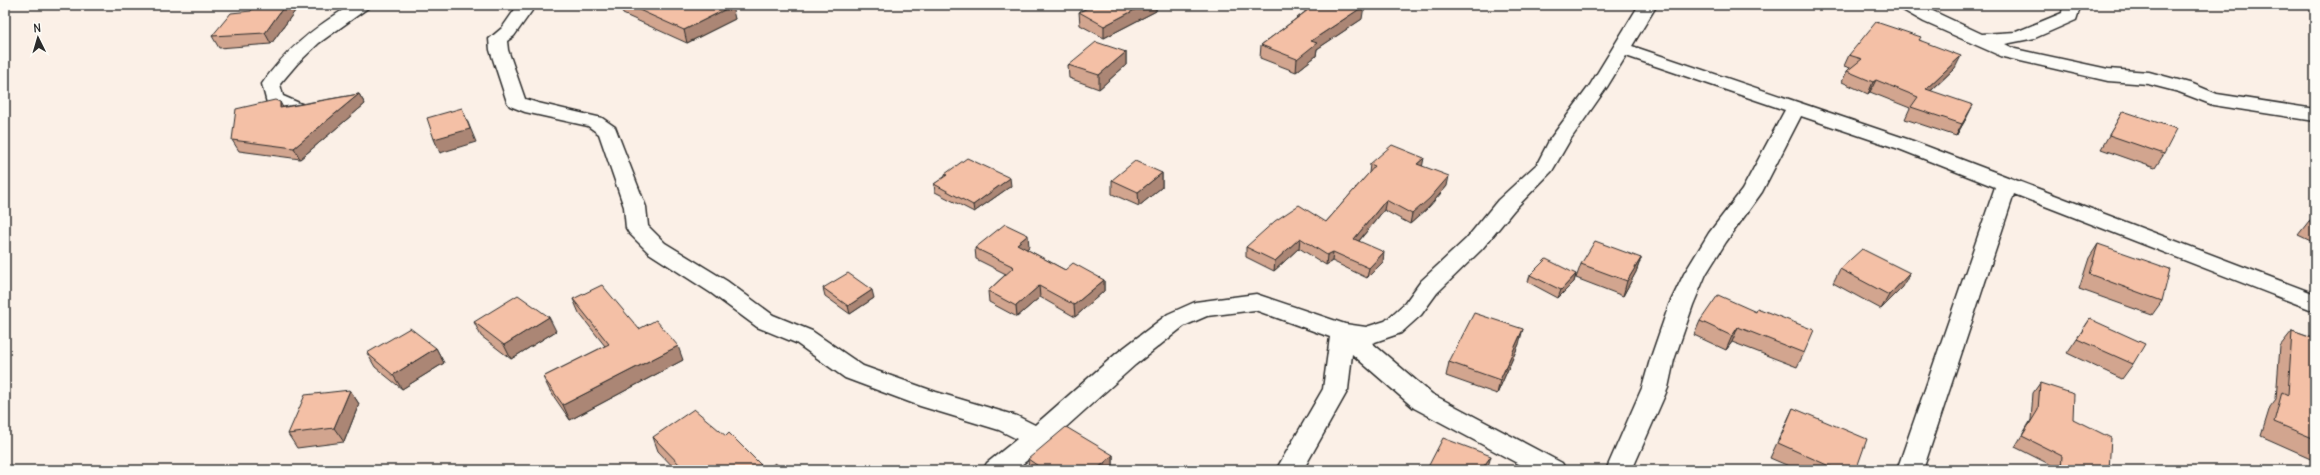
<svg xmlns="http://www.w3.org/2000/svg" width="2320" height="475" font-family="Delius,sans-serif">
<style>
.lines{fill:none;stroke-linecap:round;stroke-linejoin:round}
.street-casing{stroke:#2b2b2b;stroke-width:3}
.street{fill:#fdfcf7;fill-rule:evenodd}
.wall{fill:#d2a58f;stroke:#2b2b2b}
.shaded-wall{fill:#ab8674;stroke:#2b2b2b}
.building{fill:#f4c0a6;stroke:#2b2b2b}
</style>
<rect width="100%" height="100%" fill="#fbf0e7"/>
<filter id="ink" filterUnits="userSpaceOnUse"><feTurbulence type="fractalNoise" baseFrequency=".025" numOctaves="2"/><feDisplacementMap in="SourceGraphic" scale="8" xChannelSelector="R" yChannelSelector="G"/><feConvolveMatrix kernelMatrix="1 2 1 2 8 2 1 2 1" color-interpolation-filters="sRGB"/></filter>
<g filter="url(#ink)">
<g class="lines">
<g class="street-casing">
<g id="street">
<path d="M351,5H372L319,43L297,64L280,84L283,96L306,106L309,110L306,114C292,117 279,108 267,103L262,84C285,50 316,26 351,5Z"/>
<polygon points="518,5 536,5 514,36 507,41 508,50 525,99 538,103 602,118 615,127 646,207 648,226 665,243 727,281 773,315 812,331 863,366 936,392 1017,416 1035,425 1117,353 1168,314 1195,302 1256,294 1345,324 1366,327 1385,321 1405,303 1421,281 1466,239 1498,200 1537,164 1550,139 1590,85 1639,5 1657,5 1632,46 1913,141 2315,294 2315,311 2014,194 1923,470 1897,470 1995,187 1899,149 1801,116 1762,192 1726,242 1706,274 1693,305 1674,360 1668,388 1632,470 1606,470 1642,388 1650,360 1669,305 1684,274 1709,233 1742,190 1785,110 1626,56 1607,87 1570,140 1552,171 1514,210 1482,249 1437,293 1421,315 1401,333 1372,343 1432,394 1562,463 1566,470 1530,470 1414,408 1352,354 1348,390 1303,470 1276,470 1323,389 1330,337 1255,310 1207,316 1184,326 1135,365 1046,445 1015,470 983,470 987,463 1017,439 999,430 920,406 845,378 796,343 757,327 711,293 649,253 629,233 626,228 624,207 599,134 588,126 525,112 510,106 507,102 490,50 489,39 502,28"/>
<polygon points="1898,5 1920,5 1982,34 2016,32 2062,13 2063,5 2081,5 2076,20 2035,38 2005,44 2015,49 2108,69 2149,72 2193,84 2217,94 2315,109 2315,121 2213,105 2179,92 2148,84 2108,81 2003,57 1924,22 1901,9"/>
</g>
</g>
<use href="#street" class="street"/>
</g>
<g class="wall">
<polygon points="426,5 451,5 449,7"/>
<polygon points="620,5 730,5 735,19 687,43 623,14"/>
<polygon points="1094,5 1160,5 1156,8 1156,11 1104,38 1080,25 1079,12"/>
<polygon points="1305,8 1362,19 1317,49 1316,56 1296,72 1260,58 1261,45 1305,12"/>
<polygon points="295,11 271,44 219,48 212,36"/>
<polygon points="1920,40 1955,68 1931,91 1967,117 1956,136 1905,119 1910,108 1870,92 1868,94 1842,82 1847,71 1850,68 1844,66 1849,55"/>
<polygon points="1126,52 1126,65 1099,89 1069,78 1068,65"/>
<polygon points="359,94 365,104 300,159 239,151 232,140 283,107"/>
<polygon points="2123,111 2164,154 2155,168 2101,149"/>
<polygon points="1370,164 1422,166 1447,186 1428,208 1410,224 1384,210 1359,241 1383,262 1367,278 1332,261 1326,265 1299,248 1274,271 1246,257 1246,247 1326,222 1369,173"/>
<polygon points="1162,173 1162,187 1139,206 1112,194 1112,180"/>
<polygon points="945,174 1011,186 974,212 935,192 934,184 945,177"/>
<polygon points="2315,215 2315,243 2298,235 2309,221"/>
<polygon points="2098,244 2162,301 2152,315 2079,289 2089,258"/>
<polygon points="1029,247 1026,249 1065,270 1104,280 1104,291 1075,317 1040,297 1017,317 989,302 988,291 1006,274 976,259 975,248"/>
<polygon points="1641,258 1636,272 1623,296 1576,278 1581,264"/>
<polygon points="1840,269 1903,287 1881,309 1833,283"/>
<polygon points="1576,274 1574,282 1558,298 1528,282 1530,275"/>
<polygon points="823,288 874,298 850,314 825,296"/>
<polygon points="573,299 639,329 683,360 570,420 550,391 543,377 605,346 579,313"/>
<polygon points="1756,312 1804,353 1797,367 1732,342 1726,350 1694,335 1700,321"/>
<polygon points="2090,319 2133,364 2122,379 2067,353"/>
<polygon points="474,322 556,331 511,359 481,336"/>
<polygon points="2292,331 2315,339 2315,460 2261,436 2270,407 2276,399 2280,346"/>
<polygon points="1519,344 1497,394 1446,376 1449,362"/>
<polygon points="436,348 444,363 402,389 375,367 367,353"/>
<polygon points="2040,383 2073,419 2109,470 2054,470 2055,467 2015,447 2031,420 2033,393"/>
<polygon points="350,390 359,404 344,442 297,448 288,434"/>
<polygon points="1793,408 1856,470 1798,470 1770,458"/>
<polygon points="653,437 766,470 785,470 676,470 658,451"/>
<polygon points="1113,455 1113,469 1112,470 1029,470 1028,459"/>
</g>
<g class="shaded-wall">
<polygon points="285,5 292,5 295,11 271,44 265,33"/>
<polygon points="1144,5 1160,5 1156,8 1156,11 1104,38 1104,26"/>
<polygon points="732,6 735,19 687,43 684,30"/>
<polygon points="1364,6 1362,19 1317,49 1316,56 1296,72 1297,59 1311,41"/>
<polygon points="1126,52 1126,65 1099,89 1099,75"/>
<polygon points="1961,56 1955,68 1920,101 1926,89"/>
<polygon points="1876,80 1870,92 1868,94 1873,82"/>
<polygon points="359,94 365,104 300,159 294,148"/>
<polygon points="280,102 286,113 280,108"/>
<polygon points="1973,105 1967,117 1956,136 1962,124"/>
<polygon points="462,108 476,142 440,153 434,139"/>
<polygon points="1424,158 1422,168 1417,164"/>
<polygon points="1162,173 1162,187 1139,206 1138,192"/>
<polygon points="1449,176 1447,186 1428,208 1410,224 1412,214"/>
<polygon points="1010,178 1011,186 974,212 973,205"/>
<polygon points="1386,200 1384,210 1353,248 1354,239"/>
<polygon points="1028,235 1029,247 1018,256 1017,244"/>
<polygon points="1300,238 1299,248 1274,271 1275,261"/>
<polygon points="1333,252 1332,261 1326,265 1327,255"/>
<polygon points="1384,252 1383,262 1367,278 1369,268"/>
<polygon points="1641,258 1636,272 1623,296 1627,281"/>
<polygon points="1910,273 1903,287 1881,309 1889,295"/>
<polygon points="1576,274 1574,282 1558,298 1561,290"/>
<polygon points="1104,280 1104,291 1075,317 1074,305"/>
<polygon points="1039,286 1040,297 1017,317 1016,306"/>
<polygon points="872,290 874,298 850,314 848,306"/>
<polygon points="549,317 556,331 511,359 504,345"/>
<polygon points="1738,327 1732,342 1726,350 1732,336"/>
<polygon points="1523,329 1519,344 1497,394 1500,380"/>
<polygon points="678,346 683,360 570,420 563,405"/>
<polygon points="436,348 444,363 402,389 393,375"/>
<polygon points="350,390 359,404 344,442 334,428"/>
<polygon points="1113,455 1113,469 1112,470 1096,470"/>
<polygon points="1491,456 1487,470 1481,470"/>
</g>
<g class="building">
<polygon points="255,5 285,5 265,33 212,36 231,13 251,11"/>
<polygon points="628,5 730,5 732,6 684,30"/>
<polygon points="1094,5 1144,5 1104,26 1079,12"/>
<polygon points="1310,5 1361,5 1364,6 1311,41 1317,43 1297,59 1261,45 1308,10 1305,8"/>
<polygon points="1876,22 1921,37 1919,40 1961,56 1926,89 1973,105 1962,124 1911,107 1918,97 1876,80 1873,82 1847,71 1862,59 1849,55"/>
<polygon points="1096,42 1126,52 1099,75 1068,65"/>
<polygon points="359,94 294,148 232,140 236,109 275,100 280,102 280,108"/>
<polygon points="462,108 470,129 434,139 427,118"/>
<polygon points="2123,111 2177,129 2164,154 2109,135"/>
<polygon points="1392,145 1424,158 1417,164 1449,176 1430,198 1412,214 1386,200 1354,239 1384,252 1369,268 1333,252 1327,255 1300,238 1275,261 1246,247 1275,221 1299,205 1326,222 1375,166 1370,164"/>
<polygon points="967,158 1010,178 973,205 934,184 947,175 945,174"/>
<polygon points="1135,161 1162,173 1138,192 1112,180"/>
<polygon points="2315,215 2315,224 2309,221"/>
<polygon points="1005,224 1028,235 1017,244 1065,270 1073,263 1104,280 1074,305 1039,286 1016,306 988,291 1014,267 975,248"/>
<polygon points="1595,241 1641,258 1627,281 1581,264"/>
<polygon points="2098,244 2170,269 2162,301 2089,274"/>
<polygon points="1862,249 1910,273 1889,295 1840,269"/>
<polygon points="1546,259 1576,274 1561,290 1530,275"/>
<polygon points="848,273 872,290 848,306 823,288"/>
<polygon points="602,285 639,329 656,320 678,346 563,405 543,377 609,344 573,299"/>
<polygon points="518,295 549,317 504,345 474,322"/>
<polygon points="1718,295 1756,312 1757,308 1814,330 1804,353 1738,327 1732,336 1700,321"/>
<polygon points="1474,313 1523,329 1500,380 1449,362"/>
<polygon points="2090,319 2145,344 2133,364 2077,339"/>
<polygon points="410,328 436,348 393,375 367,353"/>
<polygon points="2292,331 2315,339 2315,439 2274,422 2282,392 2288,395"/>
<polygon points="2040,383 2074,394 2073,419 2111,438 2109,470 2061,470 2062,456 2022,436 2038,410"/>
<polygon points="350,390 334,428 288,434 305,395"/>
<polygon points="1793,408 1867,439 1856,470 1838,470 1778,443"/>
<polygon points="694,409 726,436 729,433 766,470 775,463 785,470 685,470 653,437"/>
<polygon points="1066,427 1113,455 1096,470 1044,470 1028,459"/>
<polygon points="1443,438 1491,456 1481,470 1429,470 1427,469"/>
</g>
</g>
<rect width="2320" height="475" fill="none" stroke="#fdfcf7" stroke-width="20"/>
<rect x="10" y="10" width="2300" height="455" fill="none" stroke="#2b2b2b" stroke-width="1.5" filter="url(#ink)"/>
<g transform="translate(38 38) rotate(355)" stroke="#fdfcf7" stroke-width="3" paint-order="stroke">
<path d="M0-3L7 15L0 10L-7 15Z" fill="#2b2b2b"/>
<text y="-6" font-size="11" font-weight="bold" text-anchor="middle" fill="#2b2b2b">N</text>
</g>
</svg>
